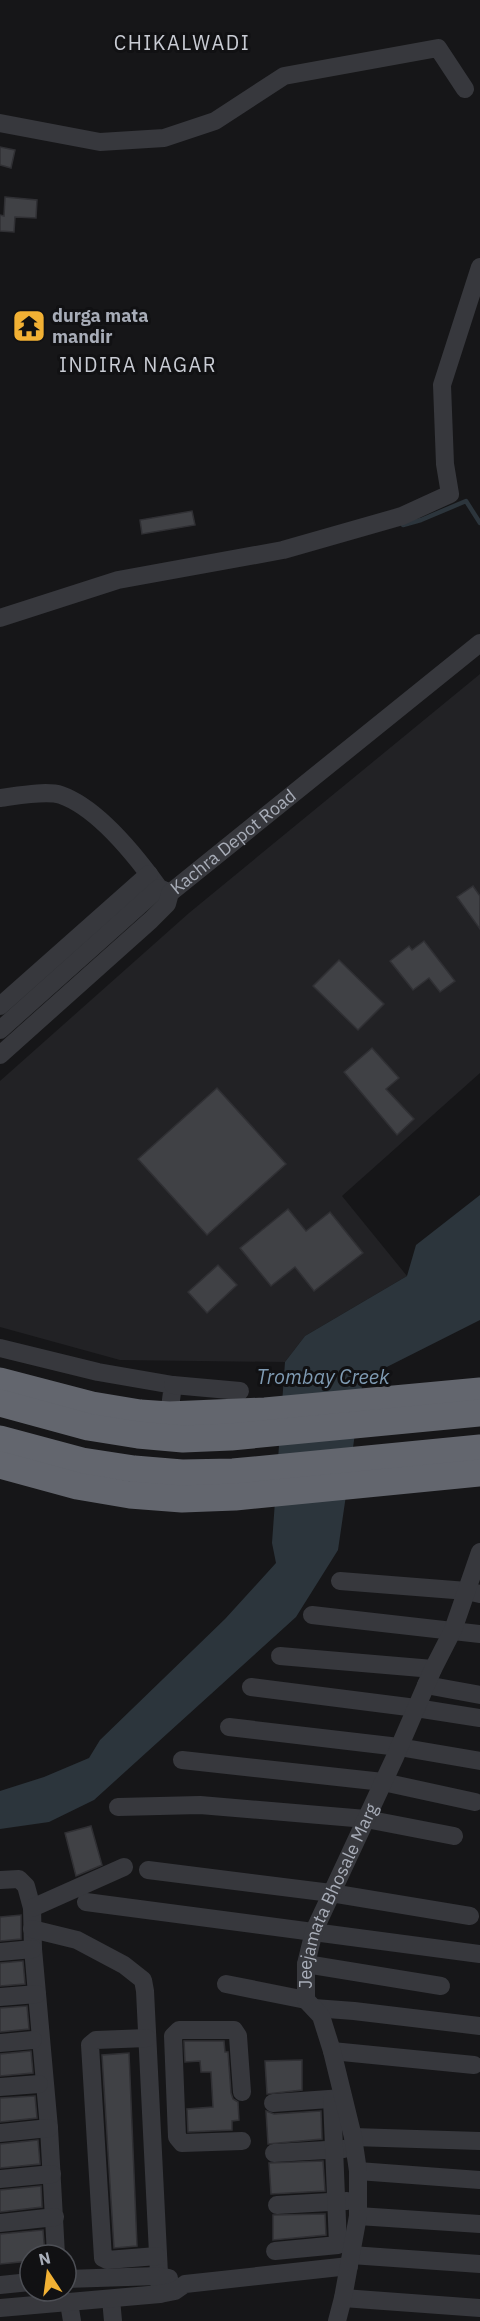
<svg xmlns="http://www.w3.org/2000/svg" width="480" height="2321" font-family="'IBM Plex Sans',sans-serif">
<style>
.built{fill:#222225}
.water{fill:#2c353c}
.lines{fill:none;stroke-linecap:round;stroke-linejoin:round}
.stream{stroke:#2c353c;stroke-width:4.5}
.building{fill:#404145;stroke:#303034;stroke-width:1.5}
.minor{stroke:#37383d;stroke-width:18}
.highway{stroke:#63666e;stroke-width:27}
.labels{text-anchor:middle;stroke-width:6;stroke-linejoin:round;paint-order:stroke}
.poi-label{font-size:18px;font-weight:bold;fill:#a8adb8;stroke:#111113;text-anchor:start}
.street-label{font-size:18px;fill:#a8adb8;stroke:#111113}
.neighbourhood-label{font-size:20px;letter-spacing:1.5px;fill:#c9ccd4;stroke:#111113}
.water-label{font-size:20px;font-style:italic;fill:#7f9bb3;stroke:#111113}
</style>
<rect width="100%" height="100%" fill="#161618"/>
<polygon class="built" points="480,674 480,1073 342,1196 407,1276 305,1336 285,1362 120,1360 0,1327 0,1081 189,913"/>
<polygon class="water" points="480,1195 480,1320 363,1379 338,1550 296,1617 94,1800 49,1822 0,1829 0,1791 44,1777 89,1758 100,1740 225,1619 276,1563 272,1543 285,1362 305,1336 407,1276 416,1245"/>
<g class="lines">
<polyline class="stream" points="403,525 421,520 466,501 480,523"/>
</g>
<g class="building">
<polygon points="0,147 15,150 11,168 0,165"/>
<polygon points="5,197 37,200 36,218 15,217 14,232 0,231 0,215 4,216"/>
<polygon points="192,511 195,525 142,534 140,520"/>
<polygon points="473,886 480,896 480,929 457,897"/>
<polygon points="424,941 455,981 440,992 429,978 413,990 390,961 409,946 412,950"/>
<polygon points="339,960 384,1004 358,1030 313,986"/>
<polygon points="372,1048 399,1078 386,1089 414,1119 397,1135 344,1072"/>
<polygon points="217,1088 286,1164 207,1235 138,1159"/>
<polygon points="288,1209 306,1231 330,1212 363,1253 314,1291 295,1267 271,1286 240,1248"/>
<polygon points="218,1265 237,1285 207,1313 188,1292"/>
<polygon points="91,1826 102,1865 76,1876 65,1833"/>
<polygon points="21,1915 21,1939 0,1941 0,1917"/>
<polygon points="23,1961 25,1984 0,1986 0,1963"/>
<polygon points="27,2006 29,2029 0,2032 0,2008"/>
<polygon points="184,2041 224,2041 225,2052 228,2052 231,2093 233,2099 238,2102 239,2120 232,2121 232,2130 188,2132 187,2109 213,2107 211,2072 201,2072 200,2061 185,2062"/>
<polygon points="31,2051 33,2073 0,2076 0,2054"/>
<polygon points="129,2053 137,2246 114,2248 102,2055"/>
<polygon points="302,2060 302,2090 267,2094 265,2061"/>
<polygon points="35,2096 37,2118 0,2122 0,2098"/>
<polygon points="266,2111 274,2114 321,2111 322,2139 268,2144"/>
<polygon points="38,2140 40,2164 0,2168 0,2144"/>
<polygon points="323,2161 325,2191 271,2194 269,2163"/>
<polygon points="41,2186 42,2207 0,2212 0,2190"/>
<polygon points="325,2214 326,2235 273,2240 273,2215"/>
<polygon points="43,2230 45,2255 30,2255 30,2261 0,2264 0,2234"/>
</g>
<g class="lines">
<g class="minor">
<polyline points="0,123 100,142 164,138 215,121 284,76 438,48 465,89"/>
<polyline points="0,618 118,580 283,550 402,516 450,494 445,464 442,385 480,267"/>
<path d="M0,798C16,796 46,790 61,795C98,808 136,856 159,888L168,892"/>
<polyline points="0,1006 149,874"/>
<polyline points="0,1030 159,888"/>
<path id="s1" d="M0,1055L151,920L167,904L170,893L480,643"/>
<polyline points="0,1348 98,1372 173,1385 169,1415"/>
<polyline points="173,1385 240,1391"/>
<polyline points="340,1581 467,1591 480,1594"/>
<polyline points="312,1615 480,1634"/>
<polyline points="280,1656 433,1669"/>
<polyline points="426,1685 480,1695"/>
<polyline points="251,1687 416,1708 480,1718"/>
<polyline points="229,1727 399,1747 480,1761"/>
<polyline points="182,1760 383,1782 475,1802"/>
<polyline points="118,1807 200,1805 366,1819 454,1836"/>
<polyline points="148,1870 331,1893 470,1916"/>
<polyline points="0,1880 19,1879 26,1886 32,1908 33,1949 49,2128 56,2255"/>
<polyline points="86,1902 480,1954"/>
<polyline points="32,1908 124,1867"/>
<polyline points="32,1929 77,1940 124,1965 143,1980 145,1991 160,2294"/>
<polyline points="0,1952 33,1949"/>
<polyline points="306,1964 441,1986"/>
<polyline points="226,1984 306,2000"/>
<polyline points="0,1997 37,1994"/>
<polyline points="314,2008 354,2011 480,2026"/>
<polyline points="147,2038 96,2040 90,2045 103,2258 107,2260 157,2256"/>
<polyline points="0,2043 33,2040"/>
<polyline points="332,2051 474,2065"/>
<polyline points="0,2087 39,2084"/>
<polyline points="242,2092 238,2036 234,2030 179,2030 173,2036 177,2137 182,2143 242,2141"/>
<polyline points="273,2103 343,2098"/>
<polyline points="0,2133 49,2128"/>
<polyline points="353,2137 480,2141"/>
<polyline points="274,2153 344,2149"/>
<polyline points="358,2171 480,2180"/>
<polyline points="0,2179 52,2174"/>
<polyline points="277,2205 347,2201"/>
<polyline points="358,2216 480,2224"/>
<polyline points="0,2223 55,2217"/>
<polyline points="275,2251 338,2245 332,2099"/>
<polyline points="351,2255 480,2264"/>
<polyline points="66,2279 158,2276 169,2278"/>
<polyline points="0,2285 30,2282"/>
<polyline points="343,2298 480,2308"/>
<polyline points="111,2299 113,2321"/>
<polyline points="69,2303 72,2321"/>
<polyline points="0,2308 160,2294 175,2291 185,2284 349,2266"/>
<path id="s2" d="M337,2321L343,2298L358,2216V2171L353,2137L332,2051L321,2016L306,2000V1964L314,1931L395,1757L433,1669L453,1630L480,1552"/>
</g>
<g class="highway">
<polyline points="0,1381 92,1405 140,1413 169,1415 265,1411 480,1391"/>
<polyline points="0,1403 88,1427 138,1435 183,1439 231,1437 480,1413"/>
<polyline points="0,1439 82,1461 134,1469 182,1473 233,1472 480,1448"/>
<polyline points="0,1465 77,1486 130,1495 182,1499 235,1497 480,1473"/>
</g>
</g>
<defs>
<g id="temple-square" transform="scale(1.725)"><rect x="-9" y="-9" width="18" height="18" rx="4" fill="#f2b134" stroke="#111113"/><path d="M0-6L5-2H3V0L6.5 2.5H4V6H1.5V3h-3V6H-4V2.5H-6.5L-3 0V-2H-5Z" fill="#111"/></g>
</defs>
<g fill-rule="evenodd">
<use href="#temple-square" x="29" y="326"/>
</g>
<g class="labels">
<g class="poi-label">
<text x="52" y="322">durga mata<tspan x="52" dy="21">mandir</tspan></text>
</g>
<g class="street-label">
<text dy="6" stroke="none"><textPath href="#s1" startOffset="318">Kachra Depot Road</textPath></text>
<text dy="6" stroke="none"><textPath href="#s2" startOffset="444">Jeejamata Bhosale Marg</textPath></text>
</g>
<g class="neighbourhood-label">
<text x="182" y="50">CHIKALWADI</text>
<text x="138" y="372">INDIRA NAGAR</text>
</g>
<g class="water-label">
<text x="323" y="1384">Trombay Creek</text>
</g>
</g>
<g transform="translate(48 2273) rotate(347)"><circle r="28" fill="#111113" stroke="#4d4f55" stroke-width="1.5"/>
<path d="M0-4.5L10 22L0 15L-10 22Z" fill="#f2b134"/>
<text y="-9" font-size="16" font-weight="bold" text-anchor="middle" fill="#a8adb8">N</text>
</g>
</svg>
